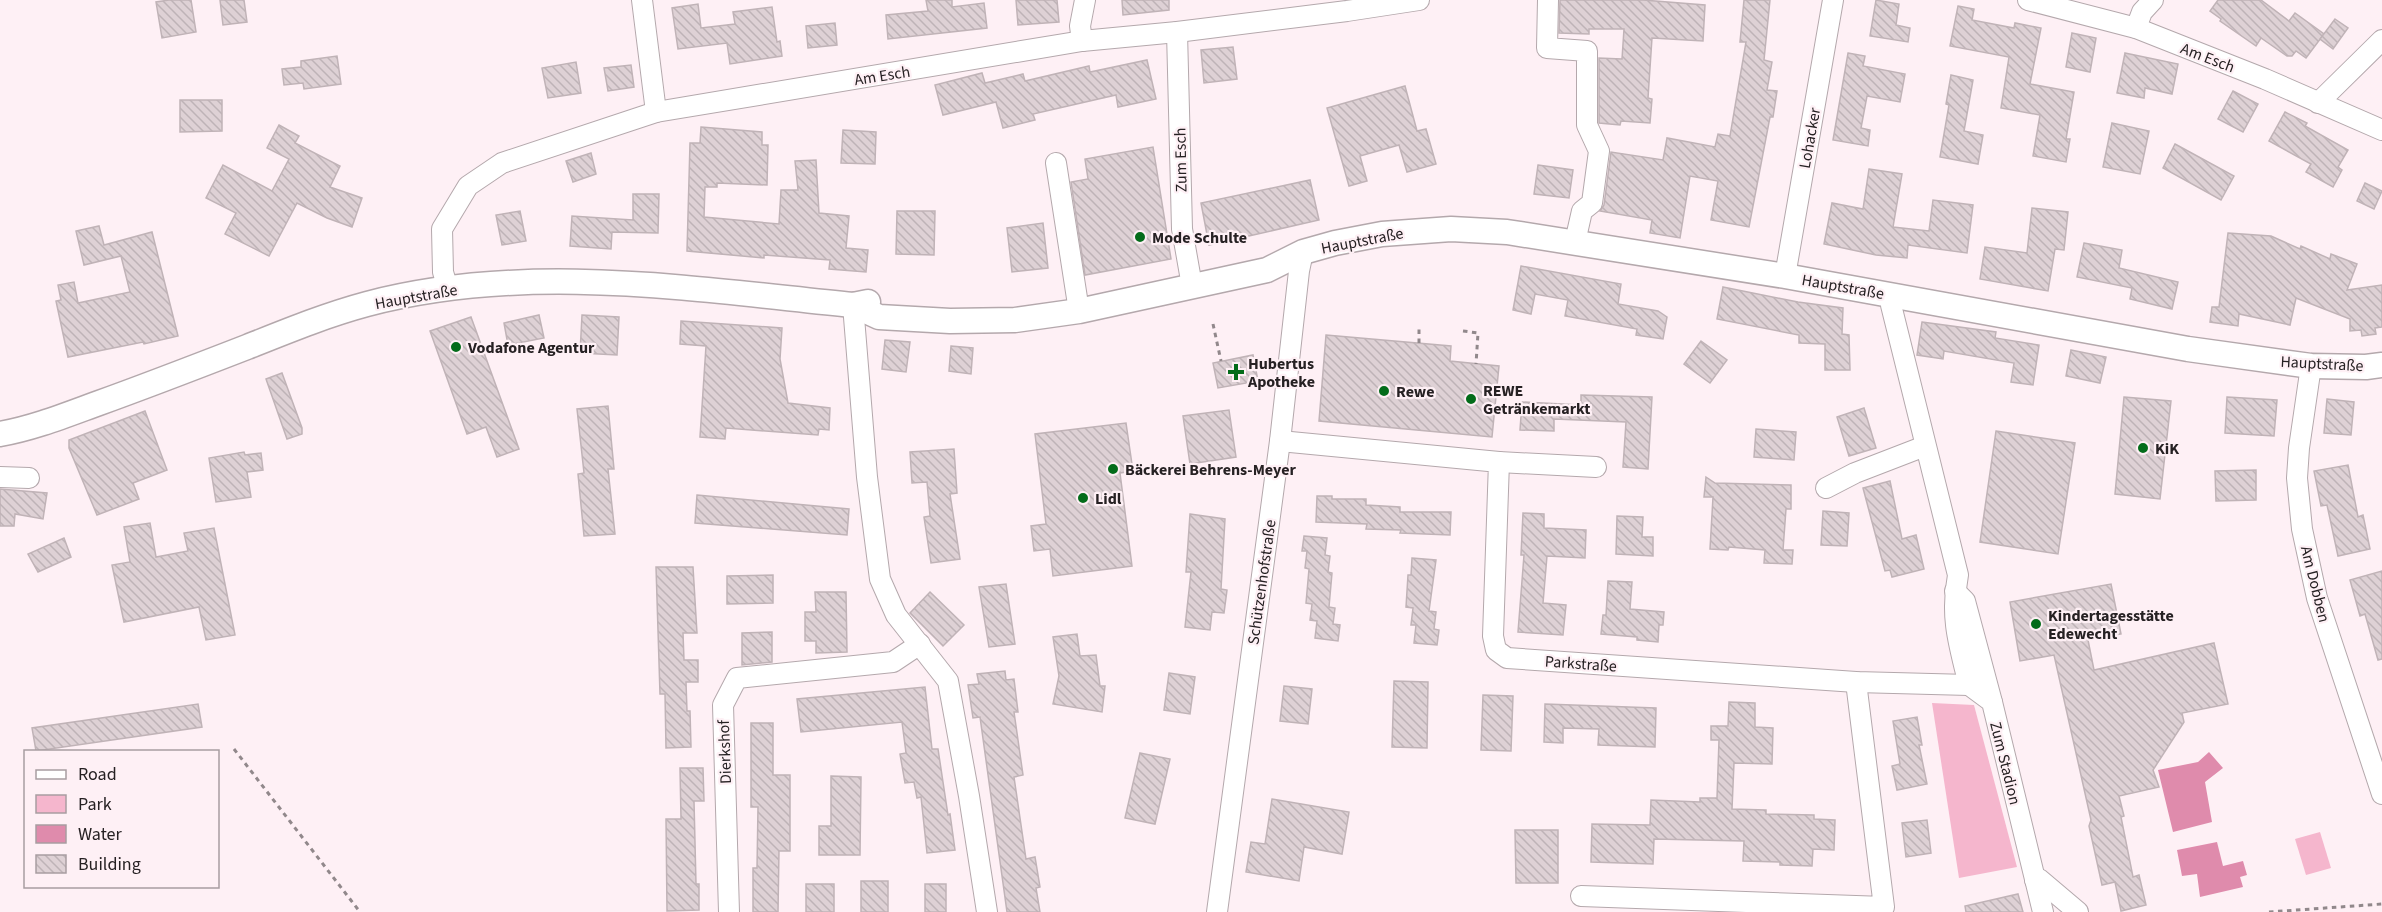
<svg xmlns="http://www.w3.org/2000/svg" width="2382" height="912" font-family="'Source Sans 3',sans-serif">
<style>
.park{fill:#f5b6cd}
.water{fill:#df8bac}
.building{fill:url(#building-back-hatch);stroke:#c0b3b7;stroke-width:1.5}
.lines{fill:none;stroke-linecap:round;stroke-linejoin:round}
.minor-casing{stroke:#b4a8ac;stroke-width:22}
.major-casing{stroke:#b4a8ac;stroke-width:27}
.path{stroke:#91888b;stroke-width:3;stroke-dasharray:4.5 4.5;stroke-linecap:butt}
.minor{stroke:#fff;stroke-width:20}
.major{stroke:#fff;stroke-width:24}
.poi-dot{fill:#036c1a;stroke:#fef0f5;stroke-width:2}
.labels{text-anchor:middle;stroke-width:4.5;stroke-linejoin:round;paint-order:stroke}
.street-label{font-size:16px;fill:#262123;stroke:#fef0f5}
.poi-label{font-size:16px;font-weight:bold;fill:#262123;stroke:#fef0f5;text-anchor:start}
</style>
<defs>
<pattern id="building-back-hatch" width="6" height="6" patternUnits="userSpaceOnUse" patternTransform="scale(1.5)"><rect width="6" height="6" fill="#ded1d5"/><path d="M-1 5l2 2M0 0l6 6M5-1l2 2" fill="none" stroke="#beb3b7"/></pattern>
</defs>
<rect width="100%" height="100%" fill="#fef0f5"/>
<g class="park">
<polygon points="1932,703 1974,705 2017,867 1959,878"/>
<polygon points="2320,832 2331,868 2306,875 2295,839"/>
</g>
<g class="water">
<polygon points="2209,752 2223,768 2205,782 2212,822 2173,832 2158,770 2198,762"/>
<polygon points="2217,842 2223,866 2243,861 2247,875 2240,877 2243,887 2200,897 2197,874 2182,876 2177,850"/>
</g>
<g class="building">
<polygon points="169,0 191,0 196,32 162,38 156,2"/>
<polygon points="220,0 244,0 247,22 223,25"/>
<polygon points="926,0 952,0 952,7 984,3 987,28 888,39 886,15 928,11"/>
<polygon points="1016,0 1057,0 1059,22 1018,25"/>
<polygon points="1122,0 1169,0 1169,10 1123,15"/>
<polygon points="1560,0 1643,0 1705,5 1703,41 1652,38 1648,98 1652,99 1650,123 1621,121 1620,125 1599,123 1599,58 1622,59 1624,29 1589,29 1589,34 1559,33"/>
<polygon points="1744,0 1770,0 1764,60 1772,62 1767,90 1777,91 1773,117 1770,117 1749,227 1711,220 1718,181 1690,176 1680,238 1650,233 1652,220 1600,211 1604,205 1611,152 1663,160 1667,138 1715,147 1718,134 1730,136 1746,42 1740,42"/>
<polygon points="1876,0 1899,4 1896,25 1910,28 1908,42 1870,36"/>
<polygon points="2218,0 2261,0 2289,21 2295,13 2324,34 2306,58 2296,51 2292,56 2287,56 2261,38 2256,46 2220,21 2221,19 2210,11"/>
<polygon points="698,4 701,28 735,24 733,12 772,7 777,42 780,41 782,56 730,64 727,43 678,49 672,8"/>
<polygon points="1958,6 1974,9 1972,20 2014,28 2015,23 2041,28 2030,84 2074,92 2066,139 2070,139 2066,162 2033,156 2040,115 2001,108 2009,57 1950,46"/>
<polygon points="2335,19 2348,28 2333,49 2320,39"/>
<polygon points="835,23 837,45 808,48 806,26"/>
<polygon points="2072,33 2096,38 2090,72 2066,67"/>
<polygon points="1233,47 1237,79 1204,83 1201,50"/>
<polygon points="1848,53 1865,56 1863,66 1905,74 1900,102 1867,96 1861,128 1870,130 1868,146 1833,140"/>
<polygon points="2125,53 2178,64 2172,94 2145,88 2144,98 2117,93"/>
<polygon points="337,56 341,84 304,89 303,83 284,85 282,69 301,67 301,61"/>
<polygon points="1147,60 1156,99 1118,107 1116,95 1033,114 1035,120 1003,128 996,102 943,115 935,85 982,73 985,83 1023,74 1025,81 1089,66 1090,72"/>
<polygon points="576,62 581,93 548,98 542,68"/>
<polygon points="631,65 634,87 608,91 604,68"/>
<polygon points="1951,75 1973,80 1964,131 1983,135 1978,164 1940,157 1949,105 1946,104"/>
<polygon points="1405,86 1417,131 1426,129 1436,164 1407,172 1399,145 1360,156 1367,181 1349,186 1327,108"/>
<polygon points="2233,91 2258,104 2243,132 2218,119"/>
<polygon points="180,100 222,100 222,131 180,132"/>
<polygon points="2285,112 2307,123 2305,126 2348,150 2338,167 2342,170 2333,187 2306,172 2311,164 2269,141"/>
<polygon points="2112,123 2149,131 2140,174 2103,167"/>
<polygon points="279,125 299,136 295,143 340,166 330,187 362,198 352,227 327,218 297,203 269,256 225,234 236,213 206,198 223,165 272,191 289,159 267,148"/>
<polygon points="701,127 762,132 762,145 768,145 767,185 717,183 717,187 705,187 704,217 779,224 781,190 798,190 795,161 816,160 819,213 849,216 846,248 868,250 866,272 829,269 830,260 764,255 764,258 687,251 690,143 700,143"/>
<polygon points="843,130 876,132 875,164 841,163"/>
<polygon points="2175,144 2234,176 2221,200 2163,168"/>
<polygon points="1153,147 1171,259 1085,275 1071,182 1088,179 1085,159"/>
<polygon points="591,153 596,174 573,182 566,161"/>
<polygon points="1538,165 1573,170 1569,198 1534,194"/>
<polygon points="1869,169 1902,174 1893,227 1929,231 1933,200 1973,205 1967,253 1908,245 1907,258 1876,255 1824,244 1832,203 1863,209"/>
<polygon points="1310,180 1319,220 1209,245 1201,203"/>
<polygon points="2365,183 2382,191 2374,209 2357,201"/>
<polygon points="633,194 659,194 658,233 612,232 611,249 570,246 572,216 633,220"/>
<polygon points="2032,208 2068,212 2064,250 2055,249 2048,291 1980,279 1985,247 2027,253"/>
<polygon points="520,211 526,241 502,245 496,215"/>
<polygon points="897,211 935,211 934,255 896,254"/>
<polygon points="1043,223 1048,268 1012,272 1007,228"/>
<polygon points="99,226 104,245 152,232 178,336 144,344 143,342 68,357 56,301 61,300 58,285 74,282 78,303 130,292 121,256 84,265 76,231"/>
<polygon points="2228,233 2271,236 2300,249 2301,246 2330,259 2331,254 2357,264 2347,290 2382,285 2382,327 2375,328 2376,334 2362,336 2361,330 2350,331 2350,319 2296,298 2290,325 2239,314 2238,326 2210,322 2212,307 2219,307"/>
<polygon points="2084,243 2122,250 2119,268 2178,282 2172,309 2130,299 2132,288 2077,277"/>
<polygon points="1521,266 1621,284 1618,304 1658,311 1667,317 1663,339 1636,335 1637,329 1565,316 1568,300 1535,294 1531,314 1513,310"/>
<polygon points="1723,287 1798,302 1843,308 1842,334 1849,335 1850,370 1825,370 1825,344 1799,343 1799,335 1717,319"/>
<polygon points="539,315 544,338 508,345 504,323"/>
<polygon points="582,315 619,317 617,355 580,353"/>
<polygon points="471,317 519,449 497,457 486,427 467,434 430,331"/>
<polygon points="681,321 782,328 780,359 788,403 830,408 829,430 819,429 818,435 726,428 725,439 700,437 706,346 680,344"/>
<polygon points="1922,322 1996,332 1995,338 2039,345 2033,385 2011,382 2014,363 1944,351 1943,359 1917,355"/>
<polygon points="1326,335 1451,346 1450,361 1499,366 1492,437 1319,421"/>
<polygon points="885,340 910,342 906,372 882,369"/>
<polygon points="1701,341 1727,360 1710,383 1684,364"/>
<polygon points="951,346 973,348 971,374 949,371"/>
<polygon points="2071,350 2106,357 2100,383 2066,376"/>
<polygon points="1253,355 1258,381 1218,388 1213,363"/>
<polygon points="282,373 302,428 302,434 287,439 266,379"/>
<polygon points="1581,395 1652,397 1648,469 1623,467 1626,422 1554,419 1554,431 1520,430 1522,402 1581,405"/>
<polygon points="2124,397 2171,401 2160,499 2115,494"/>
<polygon points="2227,397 2277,400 2274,436 2225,433"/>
<polygon points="2327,399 2354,402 2351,435 2324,433"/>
<polygon points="608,406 614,469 608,469 615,534 584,536 578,474 584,473 577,409"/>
<polygon points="1864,408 1876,448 1849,456 1837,417"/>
<polygon points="1229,410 1236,457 1190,464 1183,416"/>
<polygon points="145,411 167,470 133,483 139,499 97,515 69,448 69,440"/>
<polygon points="1126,423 1133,471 1120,473 1132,566 1053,576 1050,549 1034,551 1031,526 1046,524 1035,434"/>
<polygon points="1756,429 1796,432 1794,460 1754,457"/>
<polygon points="1996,431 2075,443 2058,554 1980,542"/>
<polygon points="954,449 957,493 950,494 960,559 931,563 924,517 930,516 927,482 912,483 910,452"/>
<polygon points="244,452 245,455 261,453 263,470 247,472 251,497 216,502 209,458"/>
<polygon points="2348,465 2358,517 2363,515 2370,549 2338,556 2327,505 2321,506 2314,471"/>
<polygon points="2256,470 2256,500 2216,501 2215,471"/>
<polygon points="1706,477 1715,483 1791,485 1791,509 1786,509 1783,550 1793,550 1792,564 1764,563 1765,550 1729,547 1728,550 1710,549 1713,497 1704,497"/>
<polygon points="1890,481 1902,539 1916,535 1924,569 1892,577 1890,570 1885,571 1863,488"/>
<polygon points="0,489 47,493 43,519 15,514 14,526 0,526"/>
<polygon points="697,495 849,509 847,535 695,523"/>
<polygon points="1317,496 1332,496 1332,499 1366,499 1366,505 1400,507 1400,512 1451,512 1450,535 1400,533 1401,530 1366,529 1367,524 1316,522"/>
<polygon points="1823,511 1849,513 1847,546 1821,545"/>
<polygon points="1523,513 1544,514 1544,528 1586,530 1585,558 1547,556 1543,603 1566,605 1563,635 1518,632 1524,555 1521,555"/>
<polygon points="1190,514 1225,519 1221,589 1227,590 1224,613 1212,612 1210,630 1185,627 1191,572 1186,572"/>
<polygon points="1617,516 1643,517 1642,537 1653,537 1653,556 1616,554"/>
<polygon points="150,523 156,557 188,551 184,533 214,528 235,635 206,640 199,607 124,622 112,565 130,562 124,527"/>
<polygon points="1304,536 1327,538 1325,555 1330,556 1328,572 1332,573 1329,607 1335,608 1333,624 1340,625 1338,641 1315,638 1317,621 1310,620 1312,604 1306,603 1309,569 1305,568 1307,551 1302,551"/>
<polygon points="64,538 71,557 38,572 28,554"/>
<polygon points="1412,558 1436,560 1429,611 1436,612 1434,629 1439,630 1437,645 1414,643 1416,625 1411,625 1413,608 1406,607 1408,575 1411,575"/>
<polygon points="656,567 693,567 697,633 683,633 684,660 698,660 698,682 686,682 687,711 690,711 691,747 666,748 665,694 660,694"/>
<polygon points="2382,571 2382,659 2378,660 2365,614 2360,616 2350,580"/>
<polygon points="773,575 773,603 727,604 727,576"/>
<polygon points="1608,581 1632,582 1630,609 1664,612 1663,625 1659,625 1658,642 1637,640 1637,637 1601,634 1603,615 1606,615"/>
<polygon points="1006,584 1015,644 989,647 979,587"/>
<polygon points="2111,584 2121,634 2088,640 2094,670 2214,643 2228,704 2182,713 2184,722 2153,770 2159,787 2119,796 2124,816 2121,817 2133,877 2139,875 2146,905 2121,911 2115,882 2102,885 2089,826 2091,820 2054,655 2020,661 2010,602"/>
<polygon points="815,592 846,592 847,652 816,653 816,641 805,641 805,612 816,612"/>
<polygon points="930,592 964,625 943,646 910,613"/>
<polygon points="772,632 772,662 742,665 742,633"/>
<polygon points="1077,634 1080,656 1096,655 1100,686 1105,686 1102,712 1053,704 1059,676 1053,637"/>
<polygon points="1005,671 1006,680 1014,679 1018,712 1014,712 1023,775 1014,777 1026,859 1035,857 1040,887 1036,888 1040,912 1007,912 980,717 973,718 968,685 979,684 977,674"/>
<polygon points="1169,673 1195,677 1190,714 1164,710"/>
<polygon points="1394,681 1428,682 1427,748 1392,747"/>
<polygon points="1284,686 1312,689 1308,724 1280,721"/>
<polygon points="925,687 932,749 938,749 948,815 950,814 955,850 927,853 921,797 917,798 914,782 905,783 900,754 906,753 902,722 801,732 797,699"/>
<polygon points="1483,695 1513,696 1511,751 1481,750"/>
<polygon points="1729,702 1755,703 1755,727 1773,728 1772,764 1734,763 1732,809 1766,810 1766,814 1814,815 1814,819 1835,820 1834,850 1813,849 1812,866 1780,865 1780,862 1743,861 1744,841 1654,839 1653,864 1591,862 1592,824 1650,825 1651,800 1700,802 1700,798 1717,798 1719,740 1711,740 1711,726 1728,726"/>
<polygon points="198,704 202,727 36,751 32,728"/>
<polygon points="1545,704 1656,708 1655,747 1598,745 1599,729 1563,728 1563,743 1544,742"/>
<polygon points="1917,717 1922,745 1919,745 1927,784 1897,790 1892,766 1900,764 1893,721"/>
<polygon points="751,723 773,723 773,775 790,775 790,851 779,851 778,912 753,912 753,868 757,868 758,807 751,807"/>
<polygon points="1140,753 1170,759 1155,824 1125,818"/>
<polygon points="680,768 703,768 704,801 694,801 696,884 699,884 699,910 667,911 666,819 681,819"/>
<polygon points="831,776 861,777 860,855 819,855 819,826 831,826"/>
<polygon points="1272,799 1349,812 1342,854 1304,847 1299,881 1246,872 1251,842 1265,844"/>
<polygon points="1927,820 1931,853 1906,857 1902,823"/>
<polygon points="1515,830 1558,830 1558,883 1516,883"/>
<rect x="861" y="881" width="27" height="31"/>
<rect x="806" y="884" width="28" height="28"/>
<rect x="925" y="884" width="21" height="28"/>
<polygon points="2018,894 2023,912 1966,912 1965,906"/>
</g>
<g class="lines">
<g class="minor-casing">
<g id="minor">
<polyline points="642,0 656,112"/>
<polyline points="1548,0 1547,48 1587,51 1587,125 1599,151 1592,203 1582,211 1575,242"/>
<polyline points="2028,0 2136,28 2265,79 2382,130"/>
<polyline points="2136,28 2142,12 2153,0"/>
<polyline points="1177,32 1182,229 1192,286"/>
<polyline points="1082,41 1080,26 1085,0"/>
<polyline points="2318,103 2382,40"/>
<polyline points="1056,163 1079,311"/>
<polyline points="1785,276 1833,0"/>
<polyline points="448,289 443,272 442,229 468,186 502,163 656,112 1082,41 1177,32 1347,11 1419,0"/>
<path d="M1893,295L1891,305L1958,575C1950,617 1959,645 1969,685L1992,702L2043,912"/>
<polyline points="853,305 867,477 880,579 896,615 948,681 969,796 987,912"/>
<polyline points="2311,366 2299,448 2297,478 2302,529 2317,598 2382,794"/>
<polyline points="1280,441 1499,462 1493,636 1496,650 1507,658 1856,682 1969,685"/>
<polyline points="1499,462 1596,467"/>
<polyline points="0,477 29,478"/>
<polyline points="1826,488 1855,473 1925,446"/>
<polyline points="1955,591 1965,601 1992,702"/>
<polyline points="2035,880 2039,879 2078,912"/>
<polyline points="1581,896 1884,907 1856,682"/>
<polyline points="729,912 723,705 737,678 893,662 920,644"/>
<polyline points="1217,912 1280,441 1299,271 1303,252"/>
</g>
</g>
<g class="major-casing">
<g id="major">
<polyline points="853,305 879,317 950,321 1015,320 1079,311 1267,270 1303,252 1335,243 1382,234 1451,229 1507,232 1785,276 2188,349 2311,366 2366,367 2382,365"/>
<path d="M0,434C34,428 66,415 99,403C149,385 198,366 247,347C287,331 326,315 367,304C526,262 692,289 853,305L868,302"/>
</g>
</g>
<g class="path">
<polyline points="1213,324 1221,361"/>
<polyline points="1463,331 1478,333 1476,364"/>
<polyline points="1419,343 1419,328"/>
<polyline points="234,749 360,912"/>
<polyline points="2269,912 2382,904"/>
</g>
<use href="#minor" class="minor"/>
<use href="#major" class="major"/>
</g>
<g class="poi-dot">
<circle cx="1140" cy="237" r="6"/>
<circle cx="456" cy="347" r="6"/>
<path d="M1233 363h6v6h6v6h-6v6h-6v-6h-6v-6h6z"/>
<circle cx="1384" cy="391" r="6"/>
<circle cx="1471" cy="399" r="6"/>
<circle cx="2143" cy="448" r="6"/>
<circle cx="1113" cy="469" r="6"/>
<circle cx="1083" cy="498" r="6"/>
<circle cx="2036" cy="624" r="6"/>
</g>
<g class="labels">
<g class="street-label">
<text transform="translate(2208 57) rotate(21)" y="6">Am Esch</text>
<text transform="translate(882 75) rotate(-9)" y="6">Am Esch</text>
<text transform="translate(1809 138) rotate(-80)" y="6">Lohacker</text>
<text transform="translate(1180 160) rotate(-91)" y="6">Zum Esch</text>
<text transform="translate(1362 240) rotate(-11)" y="6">Hauptstraße</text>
<text transform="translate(1843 286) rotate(10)" y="6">Hauptstraße</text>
<text transform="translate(416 296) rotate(-10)" y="6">Hauptstraße</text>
<text transform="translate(2322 363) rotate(3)" y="6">Hauptstraße</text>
<text transform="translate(1261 582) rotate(-82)" y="6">Schützenhofstraße</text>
<text transform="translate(2316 584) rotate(76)" y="6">Am Dobben</text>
<text transform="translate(1581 663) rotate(4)" y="6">Parkstraße</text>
<text transform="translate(724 752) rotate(-92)" y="6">Dierkshof</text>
<text transform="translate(2006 763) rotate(76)" y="6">Zum Stadion</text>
</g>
<g class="poi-label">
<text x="1152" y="243">Mode Schulte</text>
<text x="468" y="353">Vodafone Agentur</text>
<text x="1248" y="369">Hubertus<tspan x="1248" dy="18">Apotheke</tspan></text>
<text x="1483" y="396">REWE<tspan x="1483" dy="18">Getränkemarkt</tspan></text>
<text x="1396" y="397">Rewe</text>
<text x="2155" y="454">KiK</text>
<text x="1125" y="475">Bäckerei Behrens-Meyer</text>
<text x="1095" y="504">Lidl</text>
<text x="2048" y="621">Kindertagesstätte<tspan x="2048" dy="18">Edewecht</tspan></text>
</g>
</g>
<rect x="24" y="750" width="195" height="138" fill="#fef0f5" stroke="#a89da1" stroke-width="1.5"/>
<rect x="36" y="770" width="30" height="9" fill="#ffffff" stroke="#a89da1" stroke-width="1.5"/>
<text x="78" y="780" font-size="18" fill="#262123">Road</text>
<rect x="36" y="795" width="30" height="18" fill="#f5b6cd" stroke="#a89da1" stroke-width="1.5"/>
<text x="78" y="810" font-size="18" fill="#262123">Park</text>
<rect x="36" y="825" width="30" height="18" fill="#df8bac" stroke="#a89da1" stroke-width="1.5"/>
<text x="78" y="840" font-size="18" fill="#262123">Water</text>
<rect x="36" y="855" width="30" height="18" fill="url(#building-back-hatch)" stroke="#a89da1" stroke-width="1.5"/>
<text x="78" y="870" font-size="18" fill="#262123">Building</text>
</svg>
